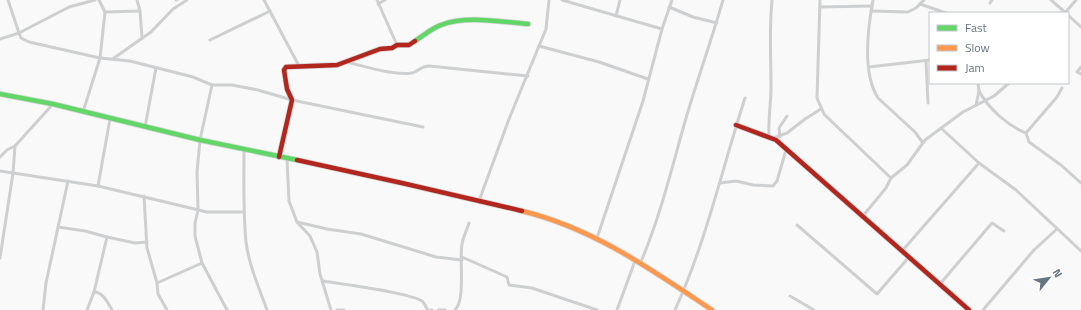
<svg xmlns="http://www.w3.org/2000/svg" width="1081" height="310" font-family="'Titillium Web',sans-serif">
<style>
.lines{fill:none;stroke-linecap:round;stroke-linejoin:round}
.fast-casing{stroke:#d5d6d7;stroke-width:6}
.slow-casing{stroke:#d5d6d7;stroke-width:6}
.jam-casing{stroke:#d5d6d7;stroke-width:6}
.street{stroke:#cecfd0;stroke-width:3}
.fast{stroke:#63d668;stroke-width:4.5}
.slow{stroke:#ff974d;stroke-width:4.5}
.jam{stroke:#b3261e;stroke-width:4.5}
</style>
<rect width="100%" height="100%" fill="#f9f9f9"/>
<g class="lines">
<g class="fast-casing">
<g id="fast">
<path d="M415,41C423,36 432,28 441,25C467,15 501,22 528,24"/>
<polyline points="0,94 53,104 200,140 297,160"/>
</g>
</g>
<g class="slow-casing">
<path id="slow" d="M522,211C593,228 652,270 712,310"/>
</g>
<g class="jam-casing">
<g id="jam">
<polyline points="736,125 776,140 969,310"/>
<polyline points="279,157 292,100 287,89 284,70 286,67 337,65 380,49 392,48 397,45 409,45 415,41"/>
<path d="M297,160C372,176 447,193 522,211"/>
</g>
</g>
<g class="street">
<polyline points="8,0 19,33 21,38 29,42 100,58 130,61 193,77 212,85 232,85 258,90 292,100 423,127"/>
<polyline points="137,0 140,11 142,38"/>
<polyline points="176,0 177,0"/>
<polyline points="264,0 299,66"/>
<polyline points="377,0 397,45"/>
<polyline points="562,0 662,29 672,0"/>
<polyline points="820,0 817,98 824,114 829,119 891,178"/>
<path d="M873,0C868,27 862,73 878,98L915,132L923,143"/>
<polyline points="1051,0 1066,13"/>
<polyline points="990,3 992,0"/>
<polyline points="378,4 385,0"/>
<polyline points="920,4 946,13"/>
<polyline points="669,7 693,17 717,23"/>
<polyline points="820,7 872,6"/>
<polyline points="871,11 908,12 916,8 924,0"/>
<polyline points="105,12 140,11"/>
<polyline points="1065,13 1076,0"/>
<polyline points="1068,15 1081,27"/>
<polyline points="616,16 620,0"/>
<polyline points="0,39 19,33 69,7 95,0"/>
<polyline points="210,40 270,11"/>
<polyline points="539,46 599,62 648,79"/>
<polyline points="114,58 151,32 173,9 187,0"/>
<polyline points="926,61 928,103"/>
<path d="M346,62C364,66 394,76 412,73C418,72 421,66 429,66L528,76"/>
<polyline points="869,67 930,60"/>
<polyline points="1081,67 1077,72 1081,74"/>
<polyline points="212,85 200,140 197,172 198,210 195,223 195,236 202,263 227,310"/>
<path d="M979,91C988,108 1008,126 1026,133L1029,142L1061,165L1081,183"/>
<polyline points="976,105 979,91 978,83"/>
<polyline points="83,112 100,58 105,12 99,0"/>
<polyline points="145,127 156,68"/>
<polyline points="942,129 979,163 1016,190 1081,251"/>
<polyline points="1026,133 1057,97 1062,88"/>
<path d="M769,136C768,120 771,104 771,87C771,57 769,29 772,0"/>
<polyline points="780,137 779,128 787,116"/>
<polyline points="773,138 787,133 805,119 821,109"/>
<path d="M244,150C244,180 243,212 246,242C249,265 259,288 267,310"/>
<polyline points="0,157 7,150 15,146 53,104"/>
<polyline points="287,159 289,201 297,222 310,236 317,252 320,274 331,310"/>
<polyline points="0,171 98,186 207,212 244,212"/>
<polyline points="720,183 736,181 753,185 773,186 777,181 786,150"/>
<polyline points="98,186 110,119"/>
<polyline points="144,196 147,248 157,283 202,263"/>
<polyline points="479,201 509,119 546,29 549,0"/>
<polyline points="862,217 886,188 891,178 907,165 925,140 963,112 994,96 1009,83"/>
<polyline points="297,222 327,229 361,234 436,257 462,260"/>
<polyline points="797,225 877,294 909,257"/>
<polyline points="58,227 85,231 107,237"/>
<polyline points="597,238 643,101 662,29"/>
<polyline points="902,251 979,163"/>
<polyline points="462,257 507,277 509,285 532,288 597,310"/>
<polyline points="0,258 13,173 15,146"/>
<path d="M640,264C659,220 671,172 684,125C696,83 711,42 723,0"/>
<path d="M323,281C339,284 415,293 423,302C425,304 426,308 428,310"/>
<polyline points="157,283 158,294 167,310"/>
<polyline points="940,284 992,223 1004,231"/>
<path d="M94,292C103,292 108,303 112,310"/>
<polyline points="790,296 814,310"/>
<polyline points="43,310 46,283 68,181"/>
<polyline points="87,310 94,292 107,237 135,243 147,242"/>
<polyline points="337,310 344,310"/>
<polyline points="431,310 432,310"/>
<polyline points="438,310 445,310"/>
<path d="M455,310C466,299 459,259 462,244C463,237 467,230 469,223"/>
<polyline points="617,310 635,261"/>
<path d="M675,310C706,242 722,169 745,98"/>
<polyline points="983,310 1034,250 1057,229"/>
</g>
<use href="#fast" class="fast"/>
<use href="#slow" class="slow"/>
<use href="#jam" class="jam"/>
</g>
<rect x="929" y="12" width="140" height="72" fill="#ffffff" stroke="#c1c8cd"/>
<rect x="937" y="25" width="20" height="6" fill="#63d668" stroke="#c1c8cd"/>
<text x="965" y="32" font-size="12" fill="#657683">Fast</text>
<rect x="937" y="45" width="20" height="6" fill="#ff974d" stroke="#c1c8cd"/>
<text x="965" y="52" font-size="12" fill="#657683">Slow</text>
<rect x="937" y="65" width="20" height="6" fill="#b3261e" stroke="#c1c8cd"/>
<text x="965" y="72" font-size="12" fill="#657683">Jam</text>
<g transform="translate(1049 278) rotate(60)" stroke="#ffffff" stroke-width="3" paint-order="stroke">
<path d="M0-3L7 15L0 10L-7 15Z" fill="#657683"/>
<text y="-6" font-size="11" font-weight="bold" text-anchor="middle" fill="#657683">N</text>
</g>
</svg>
